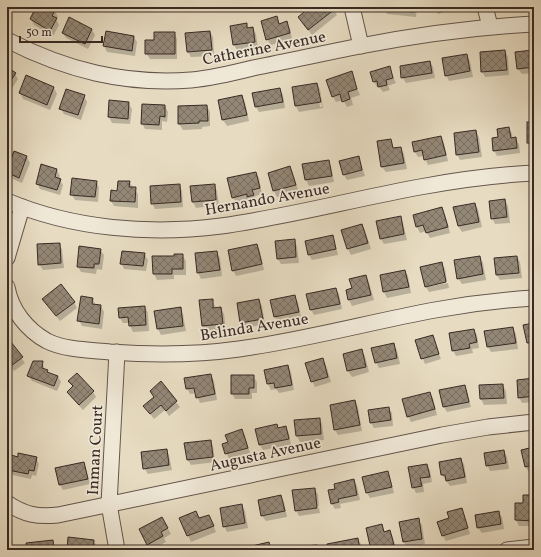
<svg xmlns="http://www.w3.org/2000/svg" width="541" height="557" font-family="Vollkorn,serif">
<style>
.shadow{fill:#0003;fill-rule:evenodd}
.building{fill:url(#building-cross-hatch);stroke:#392a24}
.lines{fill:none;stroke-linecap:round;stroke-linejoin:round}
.minor-casing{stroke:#64564c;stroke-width:17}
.minor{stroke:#efe8d7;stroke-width:15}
.labels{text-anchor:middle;stroke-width:3.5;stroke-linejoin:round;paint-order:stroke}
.street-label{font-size:16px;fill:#392a24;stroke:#efe8d7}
</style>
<defs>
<pattern id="building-cross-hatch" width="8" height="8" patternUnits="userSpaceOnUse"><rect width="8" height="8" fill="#938776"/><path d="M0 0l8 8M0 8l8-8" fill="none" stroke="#796f61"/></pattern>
</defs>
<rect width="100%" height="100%" fill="#e7dcc2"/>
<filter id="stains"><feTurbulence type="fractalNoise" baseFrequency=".005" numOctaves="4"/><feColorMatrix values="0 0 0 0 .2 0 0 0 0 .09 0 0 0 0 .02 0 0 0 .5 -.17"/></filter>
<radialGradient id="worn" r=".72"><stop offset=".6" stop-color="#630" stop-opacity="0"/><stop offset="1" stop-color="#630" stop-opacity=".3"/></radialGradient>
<g class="shadow">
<polygon points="8,7 16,7 13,11"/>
<polygon points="38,7 47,7 55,11 58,17 56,19 59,25 53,36 34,25 31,19"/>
<polygon points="312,7 332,7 337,15 312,35 299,17"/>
<polygon points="384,7 417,7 416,17 387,14"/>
<polygon points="434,7 459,7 438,14"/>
<polygon points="276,18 280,24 286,23 290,28 292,39 271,45 267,39"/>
<polygon points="70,19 92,30 95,35 88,49 66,38 63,33"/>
<polygon points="246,24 249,29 253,28 256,34 258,48 237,50 234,45"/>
<polygon points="210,32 213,37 214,56 191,57 188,52"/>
<polygon points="174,33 177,39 177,59 150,59 146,53 155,41"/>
<polygon points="134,37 137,42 135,56 107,52 104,46"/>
<polygon points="505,51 508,57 509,75 485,77 482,71"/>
<polygon points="532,51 534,54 534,73 522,74 518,69"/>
<polygon points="467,55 470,61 473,77 449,81 446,75"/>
<polygon points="430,62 433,67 435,78 406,83 402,77"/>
<polygon points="389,67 396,83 388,86 390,90 383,92 379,87 377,87 374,82"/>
<polygon points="7,68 15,74 18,79 7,96"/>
<polygon points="351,73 360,95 351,98 353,105 347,107 343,100 336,102 333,97"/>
<polygon points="27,76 54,88 57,94 50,110 23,99 20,93"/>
<path d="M317,84L320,89L323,108L299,112L296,106L293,88ZM317,88H319L322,107H320Z"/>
<polygon points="280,89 283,95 285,108 259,112 256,107"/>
<polygon points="84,96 87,102 81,120 64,114 61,109"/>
<polygon points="242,96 245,102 249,121 227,126 223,120 219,101"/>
<polygon points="110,101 128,103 132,109 130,124 112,123 109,117"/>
<polygon points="165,106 168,112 167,122 162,121 162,130 145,129 142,123"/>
<polygon points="207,106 210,112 210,126 202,127 202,129 183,130 179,124 179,107"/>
<polygon points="534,123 534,148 532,148 528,142"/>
<polygon points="509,128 512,134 513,139 515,138 519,144 520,153 497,156 494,150 499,138"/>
<polygon points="476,131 479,137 482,157 460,160 457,154"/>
<polygon points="441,137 444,143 448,161 428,165 424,156 418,157 415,152"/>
<polygon points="390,140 394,149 401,148 404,154 407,169 386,172 382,167"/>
<polygon points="7,150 9,151 13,158 27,157 30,163 22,183 13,179 9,173 10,171 8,170 7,171"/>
<polygon points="358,157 361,163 365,176 347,180 344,175 340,162"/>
<polygon points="328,161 331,166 334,182 309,186 306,180 304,165"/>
<polygon points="290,167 293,173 298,190 277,197 274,191 269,174"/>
<polygon points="57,170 60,176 59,179 63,185 60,195 40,189 37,183"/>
<polygon points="256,173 259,178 262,194 255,196 256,201 251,202 250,200 236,203 233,197"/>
<polygon points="96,182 99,187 98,202 75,200 72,195"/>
<polygon points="129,182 138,194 138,208 114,206 111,201 118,192"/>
<polygon points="179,185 182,191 183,207 155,209 152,203"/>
<polygon points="214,185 217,191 219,205 196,208 193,202 191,187"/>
<polygon points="505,200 508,206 510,223 495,224 492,218"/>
<polygon points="475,204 478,209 482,227 462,232 458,226 454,208"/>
<polygon points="442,208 445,214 450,233 430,238 426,231 420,233 417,227 414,216"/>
<polygon points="400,217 403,223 407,240 384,244 381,239"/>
<polygon points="362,225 365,230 371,249 351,255 348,249 342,231"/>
<polygon points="332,236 335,242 338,255 312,260 309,255"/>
<polygon points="294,240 297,246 299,263 281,264 278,259"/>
<polygon points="59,244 62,249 64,268 43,270 39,264"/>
<polygon points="257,245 260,251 264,270 236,276 233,270"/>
<polygon points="100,250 104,255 102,270 97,269 96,274 81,272 78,267"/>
<polygon points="216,252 220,258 222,276 201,279 198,273 196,254"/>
<polygon points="144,254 148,260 146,271 124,269 121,263"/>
<polygon points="182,255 186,261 186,275 174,275 174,279 157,280 154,274 154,257 175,257"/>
<polygon points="480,257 483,263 486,280 462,284 458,278"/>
<polygon points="517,257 520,262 522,278 500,280 497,275"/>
<polygon points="441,263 445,269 447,281 426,286"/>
<polygon points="405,271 408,276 411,293 387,298 384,292 381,276"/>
<polygon points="366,276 369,282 374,300 352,306 349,300 347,290 353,289"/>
<polygon points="448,283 449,288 429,292 426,287"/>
<polygon points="336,289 339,294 342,309 314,315 311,310 307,295"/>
<polygon points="294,296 298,302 301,317 278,322 275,316"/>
<polygon points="92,299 96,305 101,306 104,312 102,329 82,326 79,320"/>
<polygon points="212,300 216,308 221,308 224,314 226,329 206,331 203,326"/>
<polygon points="259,300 262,306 265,324 245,328 241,322"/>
<polygon points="74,302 77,308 60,321 47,305"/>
<polygon points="145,307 148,313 149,331 133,332 129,323 123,323 120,318"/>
<polygon points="180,309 183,314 186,331 161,335 158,329 156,312"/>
<polygon points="534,324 534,348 531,348 528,343"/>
<polygon points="513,328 516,334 518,349 491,352 488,347"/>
<polygon points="474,330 477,335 479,348 472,349 473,353 456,356 453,350"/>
<polygon points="432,336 441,359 425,364 416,341"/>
<polygon points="7,339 25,363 14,371 7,362"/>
<polygon points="393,344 397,350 400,364 379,368 376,362"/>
<polygon points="361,350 365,356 369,372 352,377 348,371 344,355"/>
<polygon points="323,359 326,365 331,382 315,387 312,381"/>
<polygon points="42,362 45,370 49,373 58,377 61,382 57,391 32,381 28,375"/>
<polygon points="288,366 291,372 294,390 279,393 276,389 271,390 268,384 265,371"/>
<polygon points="77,374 93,392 96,397 83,410 71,397 68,392 73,387 69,381"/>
<polygon points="211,375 214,381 217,400 200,403 196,393 190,394 187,388"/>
<polygon points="253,376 257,382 257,393 252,393 252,399 235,399 232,393"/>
<polygon points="534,379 534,402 522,403 519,397"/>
<polygon points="161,383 180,407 169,416 165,410 154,419 144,406 155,398"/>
<polygon points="464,386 467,391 471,407 447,412 444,407 440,391"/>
<polygon points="480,386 503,386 506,391 507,404 484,405 481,399"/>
<polygon points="430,393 433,398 437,415 411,422 408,416"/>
<polygon points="355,401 358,407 362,431 338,435 335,430"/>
<polygon points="388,408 392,413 393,426 374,428 371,423"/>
<polygon points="319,419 322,424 324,440 300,442 297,436 295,421"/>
<polygon points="277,425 279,429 285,427 289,433 291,445 263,450 260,445 256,429"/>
<polygon points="242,431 245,436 250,453 229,459 223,444 229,442"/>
<polygon points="210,441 213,446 215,462 191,465 188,460"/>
<polygon points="534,448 534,471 529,473 526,467 522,451"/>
<polygon points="166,450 169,455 172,470 148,474 144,468"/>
<polygon points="504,451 507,457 509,469 490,471 487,465"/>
<polygon points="36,458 39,464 36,476 32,475 31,479 12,475 9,470"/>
<polygon points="460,459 464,464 467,483 450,486 442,475 440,463"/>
<polygon points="83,463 86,469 90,484 63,490 60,485 56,469"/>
<polygon points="426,465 430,470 432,482 423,484 424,492 416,493 413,487"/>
<polygon points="387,472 390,477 394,493 370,498 367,493 363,477"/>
<polygon points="354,480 357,486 360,500 340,504 341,508 335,509 332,504 336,489"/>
<polygon points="314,489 318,494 319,506 297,509 297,511 319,508 320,513 299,516 296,510"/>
<polygon points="281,496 284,502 287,517 266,521 262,516"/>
<polygon points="532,496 534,501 534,526 519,526 516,520 516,504 524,504"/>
<polygon points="242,505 245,511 248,528 227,532 224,526"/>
<polygon points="461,509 464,514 470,534 446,541 443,536 450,519"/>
<polygon points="196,512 200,519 212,522 216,532 191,542 180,518"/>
<polygon points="498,512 502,517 504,529 482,533 478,528"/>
<polygon points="162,518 171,534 164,538 166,542 151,550 140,530"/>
<polygon points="418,520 422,525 425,544 407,548 404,542 401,523"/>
<polygon points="381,525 385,532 390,531 393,537 396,550 372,550"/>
<polygon points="7,535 13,543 8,550 7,550"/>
<polygon points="357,539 361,544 362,550 329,550"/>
<polygon points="53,541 56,550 28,550"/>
<polygon points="94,541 97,547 97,550 68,550"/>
</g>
<g class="building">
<polygon points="36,7 49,7 55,10 52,16 57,18 50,31 30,19"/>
<polygon points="310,7 333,7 335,9 308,30 298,17"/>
<polygon points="383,7 414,7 413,12 383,8"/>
<polygon points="277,16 279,24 287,21 290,33 266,40 261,21"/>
<polygon points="69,17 92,29 85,44 62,33"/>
<polygon points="247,23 247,28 253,27 255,42 233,45 230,26"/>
<polygon points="106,31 134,36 132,51 103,46"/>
<polygon points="210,31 212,50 187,52 185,33"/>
<polygon points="154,32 175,32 175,54 145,54 145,40 154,40"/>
<polygon points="505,50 507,70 481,72 480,52"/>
<polygon points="533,50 534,67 517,69 515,52"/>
<polygon points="467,54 470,71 445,76 442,58"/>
<polygon points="430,61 432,73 401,78 400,66"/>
<polygon points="390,66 393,78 386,80 387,85 378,87 377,81 373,82 370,72"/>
<polygon points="7,67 16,73 7,86"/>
<polygon points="352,71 357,89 348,92 350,99 342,102 340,94 332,97 326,80"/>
<polygon points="26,75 54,87 47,105 19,93"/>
<polygon points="317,83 321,102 295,106 292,87"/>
<polygon points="280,88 283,102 255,107 252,93"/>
<polygon points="66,89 85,95 78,115 59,109"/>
<polygon points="242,95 247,115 222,120 218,100"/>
<polygon points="109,100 129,102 128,119 108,117"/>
<polygon points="142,104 165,105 165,117 160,116 159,125 141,124"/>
<polygon points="207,105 208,121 199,121 199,123 178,124 178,106"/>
<rect x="527" y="122" width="7" height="21"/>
<polygon points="509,127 511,138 516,137 517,148 493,151 492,138 498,137 497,129"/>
<polygon points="476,130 479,152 456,155 454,133"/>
<polygon points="441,136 446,155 424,160 422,150 414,152 412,142"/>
<polygon points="391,139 393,148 401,147 404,163 381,167 377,141"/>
<polygon points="7,149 10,150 7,157 11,159 14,151 27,156 19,178 8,173 11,167 7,165"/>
<polygon points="359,156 362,170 343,175 339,161"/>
<polygon points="329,160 332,176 305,180 302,164"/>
<polygon points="41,164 57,169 55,177 61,179 57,190 36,184"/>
<polygon points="290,166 296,185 273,191 268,173"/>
<polygon points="256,172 260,188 252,190 254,195 247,197 247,194 232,198 227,178"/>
<polygon points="72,178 97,181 95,197 70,195"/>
<polygon points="118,181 130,181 129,187 136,187 135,202 110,201 111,190 117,191"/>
<polygon points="180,184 181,202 151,204 150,186"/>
<polygon points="215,184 216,200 192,202 190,186"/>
<rect x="532" y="197" width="2" height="17"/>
<polygon points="505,199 507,217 491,219 489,201"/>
<polygon points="475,203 479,222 458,226 453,207"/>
<polygon points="442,207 448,227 426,233 423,225 416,227 413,215"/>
<polygon points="401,216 404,234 380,239 376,221"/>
<polygon points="362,224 368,243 347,249 341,230"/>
<polygon points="333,235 336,249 308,255 305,241"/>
<polygon points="295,239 296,257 277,259 275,241"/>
<polygon points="60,243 61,263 38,265 37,244"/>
<polygon points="257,244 262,264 232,271 228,250"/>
<polygon points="79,246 101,249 99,264 94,264 94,268 77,267"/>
<polygon points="122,251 145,253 143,266 120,264"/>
<polygon points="217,251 220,270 197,273 195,253"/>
<polygon points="174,254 183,254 183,269 172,269 172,274 153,274 152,256 174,256"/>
<polygon points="480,256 483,274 457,279 454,260"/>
<polygon points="517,256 519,273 496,275 494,258"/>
<polygon points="442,262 446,282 425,287 420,267"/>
<polygon points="405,270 409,287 383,292 380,275"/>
<polygon points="366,275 371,295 348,300 346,290 352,288 349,279"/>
<polygon points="61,284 75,302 56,316 42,299"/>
<polygon points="336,288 340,304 310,310 306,294"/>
<polygon points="295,295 299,312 274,317 270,300"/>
<polygon points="81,296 93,298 92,304 101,305 99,324 77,321"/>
<polygon points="213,299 213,308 221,307 223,324 202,326 199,300"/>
<polygon points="259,299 263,319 240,323 237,303"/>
<polygon points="145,306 146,325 129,326 128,317 119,318 118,308"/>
<polygon points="181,307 183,326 157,329 154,311"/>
<polygon points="534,323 534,342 527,343 523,325"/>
<polygon points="513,327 516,343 487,347 484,331"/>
<polygon points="474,329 477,342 469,344 470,348 452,351 449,333"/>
<polygon points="433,335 439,354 421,359 415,340"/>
<polygon points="7,337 23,357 11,366 7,362"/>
<polygon points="394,343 397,358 375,363 371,348"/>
<polygon points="362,349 366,367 347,371 343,354"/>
<polygon points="323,358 328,377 311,382 305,363"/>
<polygon points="33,361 43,361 42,368 48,370 47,372 58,376 54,386 27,376"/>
<polygon points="288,365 292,385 275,388 274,383 267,384 264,370"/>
<polygon points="77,373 94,391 79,405 67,392 73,386 68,381"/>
<polygon points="211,374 215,394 196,398 194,388 186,389 184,378"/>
<polygon points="231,375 254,375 254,388 249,388 249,394 231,394"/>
<polygon points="534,378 534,396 518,398 517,380"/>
<polygon points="161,381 177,401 166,411 161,405 150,414 143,406 154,397 150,391"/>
<polygon points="503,384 504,398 480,399 479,385"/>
<polygon points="465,385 469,402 443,407 439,390"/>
<polygon points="430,392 435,409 407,417 402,399"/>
<polygon points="355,400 360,425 334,430 330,405"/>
<polygon points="389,407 391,420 370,423 368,410"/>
<polygon points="320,418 321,434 296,436 294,420"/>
<polygon points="277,424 278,428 286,426 289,439 259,445 255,429"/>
<polygon points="242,429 248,448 225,454 222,444 228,442 225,435"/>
<polygon points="211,440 213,457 187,460 184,443"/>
<polygon points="534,447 534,465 525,467 521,450"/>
<polygon points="167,449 169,465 143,469 141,452"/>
<polygon points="504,450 506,463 486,466 484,453"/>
<polygon points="18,453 37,457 34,471 29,470 28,474 8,470 11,455 18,457"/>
<polygon points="461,458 465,477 446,481 445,475 441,475 439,462"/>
<polygon points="84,462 88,479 59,485 55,468"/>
<polygon points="427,464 430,477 420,478 422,486 412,488 408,467"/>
<polygon points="388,471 392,487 366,493 362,477"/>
<polygon points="354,479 357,495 338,499 339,502 331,504 328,490 335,489 334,484"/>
<polygon points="315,488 317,508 295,511 292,490"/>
<polygon points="281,495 285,511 261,516 258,500"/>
<polygon points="523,495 532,495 532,503 534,503 534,521 515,520 515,503 523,503"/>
<polygon points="242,504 245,523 223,527 220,508"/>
<polygon points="462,508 468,528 442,536 437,522 449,518 447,512"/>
<polygon points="196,511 199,518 209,515 214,526 187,536 179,518"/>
<polygon points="499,511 501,524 477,528 475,515"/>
<polygon points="162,517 168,528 161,532 163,536 147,545 139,529"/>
<polygon points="419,518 422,539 403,542 399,522"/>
<polygon points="382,524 384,532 390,530 394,545 371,550 366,528"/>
<polygon points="68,537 94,540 93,550 67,550"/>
<polygon points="358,538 360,550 328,550 327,544"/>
<polygon points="53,540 54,550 27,550 26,543"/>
<polygon points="269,542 271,550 253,550 252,546"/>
<polygon points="317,545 317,550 292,550 292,547"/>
</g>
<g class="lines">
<g class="minor-casing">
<g id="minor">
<polyline points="352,7 361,46"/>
<polyline points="485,7 490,26"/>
<path d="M7,40C66,70 124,85 191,80C212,78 233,73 253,68C289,61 324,53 360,46C417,35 476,27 534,24"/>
<path d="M7,201C73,229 150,235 221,226C287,217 354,199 420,187C457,180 496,175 534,173"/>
<polyline points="7,258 22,207"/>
<path d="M7,287C11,310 27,330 47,341C65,350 90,350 110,352C153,355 196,355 239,349C305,340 370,322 435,310C468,304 501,300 534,298"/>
<path d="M7,503C25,515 37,517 58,515L442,435L488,427L534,422"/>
<polyline points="117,550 109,504 117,352"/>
<polyline points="507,550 534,547"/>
</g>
</g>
<use href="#minor" class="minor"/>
</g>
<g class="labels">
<g class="street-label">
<text transform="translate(264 47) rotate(-11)" y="6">Catherine Avenue</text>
<text transform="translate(267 198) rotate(-10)" y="6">Hernando Avenue</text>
<text transform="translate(254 326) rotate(-9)" y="6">Belinda Avenue</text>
<text transform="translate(94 450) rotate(-87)" y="6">Inman Court</text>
<text transform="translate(265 453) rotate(-12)" y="6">Augusta Avenue</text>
</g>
</g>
<rect width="541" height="557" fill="none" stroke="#e7dcc2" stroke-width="24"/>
<rect x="8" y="8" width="525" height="541" fill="none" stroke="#392a24" stroke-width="2"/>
<rect x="12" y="12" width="517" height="533" fill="none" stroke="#392a24"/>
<path d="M20 36v6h82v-6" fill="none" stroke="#392a24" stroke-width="2"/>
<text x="26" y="36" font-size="12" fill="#392a24" stroke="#efe8d7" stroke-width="3" paint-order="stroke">50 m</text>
<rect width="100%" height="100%" filter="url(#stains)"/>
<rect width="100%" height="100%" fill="url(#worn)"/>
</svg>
